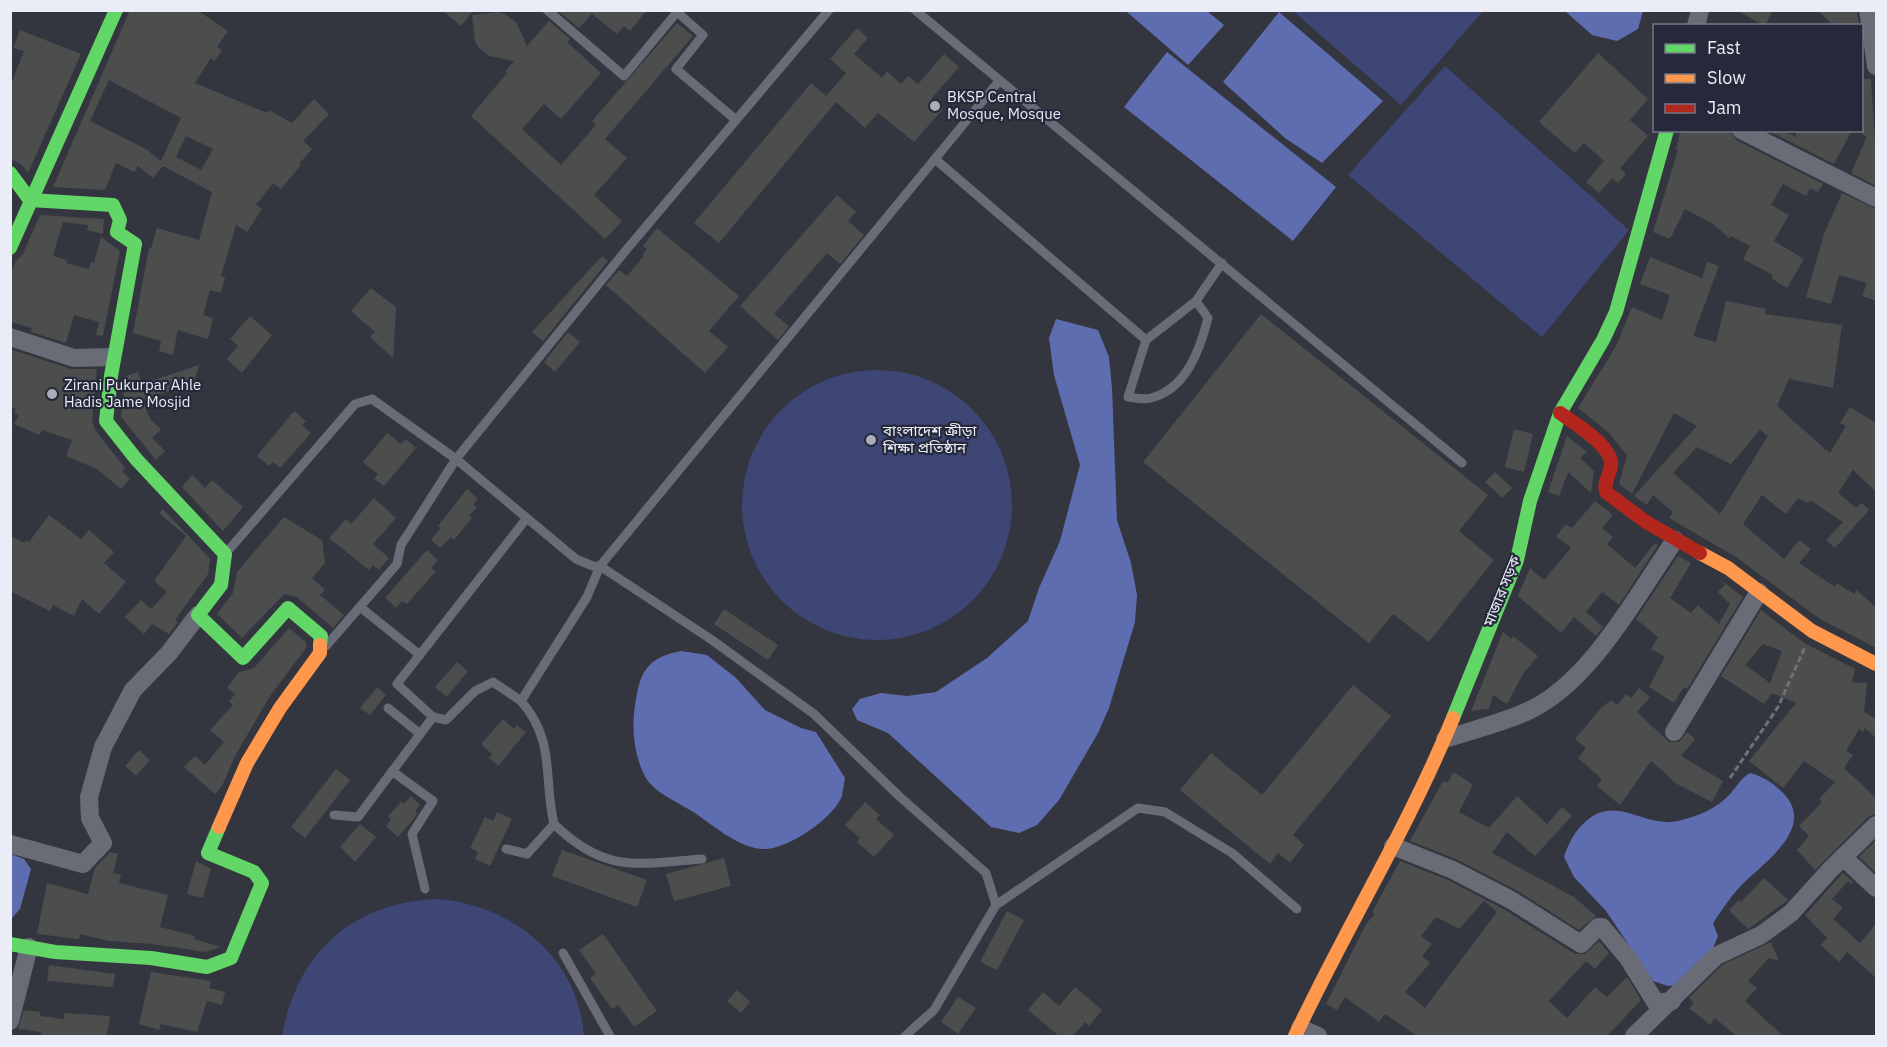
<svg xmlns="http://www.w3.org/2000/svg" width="1887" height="1047" font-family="'IBM Plex Sans','Noto Sans Bengali',sans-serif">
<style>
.green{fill:#3d4675}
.water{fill:#5e6db0}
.building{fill:#4c4d4d;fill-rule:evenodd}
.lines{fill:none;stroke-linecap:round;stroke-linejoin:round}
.path{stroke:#6e717a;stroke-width:3;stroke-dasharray:6 3;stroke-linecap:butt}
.lane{stroke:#696c77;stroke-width:9}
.street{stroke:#696c77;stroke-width:18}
.fast{stroke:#63d668;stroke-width:14}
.slow{stroke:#ff974d;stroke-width:14}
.jam{stroke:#b3261e;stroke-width:14}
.poi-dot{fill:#aaadb7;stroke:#252939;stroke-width:2}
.labels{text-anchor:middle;stroke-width:4.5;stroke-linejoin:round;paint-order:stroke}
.poi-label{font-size:15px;fill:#eaedf8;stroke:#252939;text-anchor:start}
.street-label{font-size:15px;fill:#eaedf8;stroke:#252939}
</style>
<rect width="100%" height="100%" fill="#34363f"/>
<g class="green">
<polygon points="1293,11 1483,11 1401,105"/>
<polygon points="1445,66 1629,230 1542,337 1348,175"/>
<circle cx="877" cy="505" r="135"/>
<path d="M439,899C514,906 578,958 584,1036H282C296,953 354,901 439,899Z"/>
</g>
<g class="water">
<polygon points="1126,11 1207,11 1224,25 1188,65"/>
<polygon points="1565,11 1565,10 1643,11 1638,29 1617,41 1592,35"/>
<polygon points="1279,12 1383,101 1322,163 1285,138 1223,82"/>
<polygon points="1167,52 1336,187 1293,241 1124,107"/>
<polygon points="1056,319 1098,330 1109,357 1112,388 1117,520 1131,563 1137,595 1135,622 1109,708 1098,733 1059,800 1037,825 1019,833 991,827 888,733 857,720 852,709 860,699 881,693 907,696 936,692 987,658 1028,621 1039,588 1060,541 1080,465 1054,375 1049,338"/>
<path d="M681,651L707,655L736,678L765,710L801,728L816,732L845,778C844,783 843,790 842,796C834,818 786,851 762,849C736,847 711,823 690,810C677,802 654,792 646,778C633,755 631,725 636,699C641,668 651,657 681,651Z"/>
<path d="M1750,773C1762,776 1773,783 1781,791C1821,828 1759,865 1737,890C1729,899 1722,910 1715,920L1713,924L1718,936L1711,953L1676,985L1668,986L1653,981L1606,911L1574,877L1564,857C1568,845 1573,834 1582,825C1615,791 1643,829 1678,821C1698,816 1717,809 1731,793C1737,786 1741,778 1750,773Z"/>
<polygon points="11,854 24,859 31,869 20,909 11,919"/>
</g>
<g class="building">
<path d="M130,10H197L228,31L217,47L222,51L214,61L211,58L195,83L267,113L269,110L292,123L314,99L329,114L303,141L312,149L299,164L301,165L281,189L273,183L256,205L262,209L247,232L236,225L221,276L225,277L221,293L210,290L203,315L213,318L208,339L178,330L173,355L159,351L161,341L133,333L149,248H151L157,228L199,240L212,192L163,166L153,178L138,166L134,172L116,163L105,190L53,187ZM109,80L181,118L161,161L146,149L90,121ZM186,136L213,149L201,170L176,157Z"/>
<polygon points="442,10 474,10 461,26"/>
<polygon points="647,10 630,31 624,26 617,34 592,14 579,28 558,11"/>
<polygon points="1736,10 1773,10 1765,26"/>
<polygon points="1817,10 1857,10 1859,26 1834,26"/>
<polygon points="498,12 505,14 516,22 527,46 549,21 570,39 567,42 601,73 561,119 544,104 522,129 561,165 596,125 592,121 677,23 693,36 605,139 627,158 594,195 622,221 605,239 471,116 507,73 505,72 514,61 489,56 478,47 475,41 472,15"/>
<polygon points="857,28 868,38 854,54 882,78 887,71 901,84 908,76 918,84 944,54 959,67 931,99 943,109 914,142 878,113 865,128 836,102 719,243 694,223 811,83 826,96 846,73 830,59"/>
<polygon points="20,30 81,54 28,173 21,164 10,159 10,87 24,51 13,48"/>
<polygon points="1598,53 1648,99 1630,120 1648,136 1620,168 1626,174 1618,183 1612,178 1599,193 1586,182 1604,161 1584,143 1575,153 1539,122"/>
<polygon points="1862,79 1871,79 1875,142 1876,139 1876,186 1851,173 1867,137 1862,134"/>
<polygon points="1681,130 1730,130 1736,140 1823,184 1818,192 1810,188 1806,196 1783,184 1771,205 1789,215 1774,241 1804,259 1787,288 1771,278 1773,275 1743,259 1750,246 1731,236 1729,238 1713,224 1685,209 1670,239 1653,232 1678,150 1676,149"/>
<polygon points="1767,130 1782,130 1796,137 1796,130 1852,130 1834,164"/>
<polygon points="1842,193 1876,209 1876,301 1862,296 1867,283 1839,275 1831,304 1806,297 1824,234"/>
<polygon points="837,195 856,212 848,221 864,235 840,264 827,253 774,314 789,326 778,340 740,306"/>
<polygon points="40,215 104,219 103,234 87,230 88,225 63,222 53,256 67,260 66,263 89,269 91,262 94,263 101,237 120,251 103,336 96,335 99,322 74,315 66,343 31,332 32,328 10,322 10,279 13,268 16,261 23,254"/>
<polygon points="657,228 739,296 709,331 728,347 705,373 606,285 619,270 627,276 644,256 642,255 647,249 643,246"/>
<polygon points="602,256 608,261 543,341 532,332"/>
<path d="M1650,257L1702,278L1707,262L1719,266L1693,336L1716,342L1726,301L1766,309L1765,314L1842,325L1833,388L1789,379L1777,406L1824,448V451L1825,449L1830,453L1846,426L1840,423L1850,407L1876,423V492L1853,470L1838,493L1856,508L1862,503L1869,510L1835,548L1826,540L1843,522L1810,500L1808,503L1798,498L1786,514L1762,495L1743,524L1784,559L1799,540L1811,549L1799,563L1835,587L1837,583L1854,594L1857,590L1876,608V648L1820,619L1736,557L1669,518L1673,512L1653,495L1647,505L1634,496L1697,426L1674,413L1632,494L1619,484L1627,455L1608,432L1578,408L1616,346L1632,307L1662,320L1670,295L1640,284ZM1760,430L1768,436L1720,514L1673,473L1697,447L1731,464Z"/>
<polygon points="371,288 396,307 393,358 370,337 375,332 351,311"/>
<polygon points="1261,314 1488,495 1459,531 1494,560 1429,642 1393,614 1369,643 1143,462"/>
<polygon points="250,316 272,335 242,373 227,359 238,346 230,339"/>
<polygon points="568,332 580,342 555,372 544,362"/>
<polygon points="10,349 71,369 97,369 92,421 95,430 125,468 122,471 130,479 121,489 97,469 66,456 72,440 42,430 39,435 14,424 19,415 14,413 16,409 10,407"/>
<polygon points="199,365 194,383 142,400 151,420 161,429 152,438 165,451 156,460 121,417 125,376 138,372 142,384"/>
<polygon points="294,411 306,421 302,425 311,433 280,468 273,462 269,466 257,456"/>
<polygon points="1514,429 1533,434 1524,472 1505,467"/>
<polygon points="387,433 401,444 406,439 416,448 384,486 374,479 378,474 363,462"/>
<polygon points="1567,436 1587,452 1580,458 1594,471 1591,493 1568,472 1559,496 1548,492"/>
<polygon points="1495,472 1512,488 1502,498 1485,482"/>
<polygon points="192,475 205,488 212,480 243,507 223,531 182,487"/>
<polygon points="467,489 478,499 473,504 477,507 469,516 472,518 454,540 451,537 440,548 431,540 441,528 438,526"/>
<polygon points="374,498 396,518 373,544 389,558 379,570 373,565 369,570 329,538 346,519 351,524"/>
<polygon points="1595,501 1613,515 1602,528 1613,537 1607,544 1635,568 1655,543 1658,545 1619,605 1602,592 1586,612 1603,627 1596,636 1574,617 1561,633 1518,596 1530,568 1544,580 1571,548 1556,536 1566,524 1572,528"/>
<polygon points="163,509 210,559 208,574 175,620 178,622 169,634 152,624 144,634 125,617 141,600 151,609 167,592 154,581 186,536 159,513"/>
<polygon points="49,515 81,539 89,530 114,552 104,563 126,582 99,614 82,599 74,616 53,605 50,611 10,591 10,536 25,543 26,540 29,542"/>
<polygon points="284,517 322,540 325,563 312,578 325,590 320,595 344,615 333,628 297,597 284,594 242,638 217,614 233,593 237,572"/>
<polygon points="427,550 438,560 431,568 436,571 407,604 402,601 396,608 385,598"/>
<polygon points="1678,556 1691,563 1670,598 1691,613 1698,605 1719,624 1730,604 1718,592 1725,585 1719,579 1743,597 1687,689 1684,687 1674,703 1649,687 1665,657 1651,649 1658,637 1636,619"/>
<polygon points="724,609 778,645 768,660 714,624"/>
<path d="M1761,610L1804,643L1855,669L1852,682L1867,683L1864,712L1876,719V738L1865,728L1863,732L1859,729L1846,751L1853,755L1844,768L1876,798V814L1868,817L1815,870L1797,850L1809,836L1799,826L1822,802L1819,799L1835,782L1804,761L1783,788L1749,761L1796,703L1772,693L1764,704L1721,676ZM1763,644L1782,651L1770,683L1745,665Z"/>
<polygon points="289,628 306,642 306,648 270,696 235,756 222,786 215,794 184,767 195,756 205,765 224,742 210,730 233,705 229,702 235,694 227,688 239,672 254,668"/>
<polygon points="1503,632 1511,639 1513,636 1538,656 1523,674 1507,704 1493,695 1489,709 1471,711"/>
<polygon points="457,662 468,671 447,697 435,687"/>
<polygon points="1353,685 1391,716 1293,835 1304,845 1290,863 1278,853 1270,864 1180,790 1211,753 1262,795"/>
<polygon points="377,687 386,695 370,715 360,708"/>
<polygon points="1639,688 1650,697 1637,712 1669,742 1679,742 1687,732 1695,739 1681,756 1723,781 1712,802 1677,784 1651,761 1620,805 1597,786 1602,779 1578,758 1586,748 1575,739 1600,709 1611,700 1617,705 1626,694 1631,698"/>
<polygon points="503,719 514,729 517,725 526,732 498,766 489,758 492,754 481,744"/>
<polygon points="139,750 150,760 136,776 125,766"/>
<polygon points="336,769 350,780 305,838 291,827"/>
<polygon points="1454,772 1473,785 1459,812 1489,828 1517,796 1547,824 1562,807 1572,816 1535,856 1507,832 1492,853 1574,897 1596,916 1579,930 1516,890 1458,860 1410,841 1443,781 1447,783"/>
<polygon points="411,796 420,805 415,811 417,814 412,821 398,837 386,826 391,819 388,816 401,802 404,804"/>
<polygon points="865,802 880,815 876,819 894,835 874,857 857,842 860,838 845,825"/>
<polygon points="497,812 512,819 490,866 475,859 478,852 470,848 485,817 493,821"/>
<polygon points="360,824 376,837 355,862 340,847"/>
<polygon points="1876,840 1876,873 1859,857"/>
<polygon points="562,850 647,880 637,907 552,876"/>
<polygon points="110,852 118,854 113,873 121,875 119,883 168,895 160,927 195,936 194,939 220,947 206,952 152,944 108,941 80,934 79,939 37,934 47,883 88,894 95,868"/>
<polygon points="724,858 731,886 674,901 666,874"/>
<polygon points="196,861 211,869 203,898 187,894"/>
<path d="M1400,861L1448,880L1505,910L1575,954H1585L1599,941L1609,953L1595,969L1586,961L1549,1001L1567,1018L1595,987L1607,997L1627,977L1641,1000L1607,1036H1417L1385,1014L1379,1022L1345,997L1337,1010L1326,1004L1366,924L1375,914L1372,912ZM1484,901L1497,912L1425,1008L1405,992L1430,963L1422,956L1432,944L1421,936L1436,917L1459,929Z"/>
<polygon points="1843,873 1853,882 1851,884 1848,881 1832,899 1843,908 1833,919 1860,943 1876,924 1876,978 1847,952 1839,962 1821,945 1827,938 1805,915"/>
<polygon points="1764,878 1788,900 1748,929 1729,910 1739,900 1741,902"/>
<polygon points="1007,911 1024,920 997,970 980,962"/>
<polygon points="603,934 657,1011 634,1027 618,1005 612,1009 590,978 596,974 579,950"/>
<polygon points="1771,942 1779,961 1769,958 1748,981 1757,988 1745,1001 1783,1036 1736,1036 1715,1018 1710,1025 1689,1008 1694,1003 1689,998 1722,965"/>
<polygon points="49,965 115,974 113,987 47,981"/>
<polygon points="151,972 211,981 209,988 225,992 222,1005 207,1001 197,1032 161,1024 159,1030 139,1024"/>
<polygon points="1075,987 1102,1010 1089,1026 1085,1022 1073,1036 1059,1036 1028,1010 1043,992 1059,1006"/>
<polygon points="737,990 750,1002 741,1013 727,1001"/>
<polygon points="958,997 976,1008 958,1034 941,1022"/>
<polygon points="24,1010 40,1012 40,1016 64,1019 64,1013 110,1016 107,1036 40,1036 41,1032 18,1029"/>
</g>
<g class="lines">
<polyline class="path" points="1730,778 1778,707 1805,647"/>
<g class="lane">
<polyline points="547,10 624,76 677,12 703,35 676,69 736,120"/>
<polyline points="915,10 1462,463"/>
<polyline points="935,159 1146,340 1196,301 1222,263"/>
<path d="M1146,340L1128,397C1135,398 1144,400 1151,398C1186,389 1200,350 1208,318L1196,301"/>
<polyline points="227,552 355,404 372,399 456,459 576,559 593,566 600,566 999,81"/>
<polyline points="360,607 420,655"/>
<polyline points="326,646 397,564 401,545 456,459 627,249 829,10"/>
<polyline points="388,708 419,733"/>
<polyline points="433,717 397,684 526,519"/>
<polyline points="392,771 433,801 412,834 425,889"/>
<polyline points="334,815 358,817 433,717 446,720 475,691 493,682 521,701"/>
<path d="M554,824C605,874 638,864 702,859"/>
<path d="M506,849L527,854L554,824C543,778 556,741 521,701L587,597L600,566L712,640L814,714L899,796L986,873L996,905L934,1010L905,1036"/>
<polyline points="996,905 1138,808 1165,812 1232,853 1297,909"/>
<polyline points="563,953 610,1036"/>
</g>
<g class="street">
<polyline points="1868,10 1876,66"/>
<polyline points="1696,26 1700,10"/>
<polyline points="1741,130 1876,198"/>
<polyline points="10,337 74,358 112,357"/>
<polyline points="1674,732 1759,592"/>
<path d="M1445,739C1472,730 1502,723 1528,711C1590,683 1637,595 1675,540"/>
<polyline points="10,844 83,864 103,843 90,818 89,797 103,747 133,690 169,653 198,615"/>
<polyline points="1393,846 1453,870 1511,900 1581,944 1598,927 1602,927 1628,958 1656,1003 1672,1001"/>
<polyline points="1843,857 1876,888"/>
<polyline points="10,1021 29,947"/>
<polyline points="1300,1028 1318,1036"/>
<polyline points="1634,1036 1716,956 1761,935 1791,913 1830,870 1876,825"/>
</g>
<g class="fast">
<polyline points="10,173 30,200 113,205 120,220 117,232 135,244 111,376 106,421 136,459 225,554 221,585 198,615 243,658 288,608 321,636 320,645"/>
<polyline points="10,248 116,10"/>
<polyline points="1453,718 1517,560 1530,501 1560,413 1603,340 1616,312 1667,130"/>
<polyline points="10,944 55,952 151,958 207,967 231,958 262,883 254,872 208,853 219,827"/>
</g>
<g class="slow">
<polyline points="1700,553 1728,568 1812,631 1876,664"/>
<polyline points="219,827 247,763 280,708 320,653 320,645"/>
<path d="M1295,1036C1345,929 1408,828 1453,718"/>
</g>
<path class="jam" d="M1560,413C1574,423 1611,445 1611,464C1611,474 1603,481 1606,492L1646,522L1700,553"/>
</g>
<g class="poi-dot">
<circle cx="935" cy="106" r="6"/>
<circle cx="52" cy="394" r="6"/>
<circle cx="871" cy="440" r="6"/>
</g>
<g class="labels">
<g class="poi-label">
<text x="947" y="102">BKSP Central<tspan x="947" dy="17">Mosque, Mosque</tspan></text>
<text x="64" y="390">Zirani Pukurpar Ahle<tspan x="64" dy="17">Hadis Jame Mosjid</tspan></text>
<text x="883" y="436">বাংলাদেশ ক্রীড়া<tspan x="883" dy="17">শিক্ষা প্রতিষ্ঠান</tspan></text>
</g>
<g class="street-label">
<text transform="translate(1502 591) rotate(-68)" y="5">মাজার সড়ক</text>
</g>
</g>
<rect width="1887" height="1047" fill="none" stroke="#eaedf8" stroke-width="24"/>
<rect x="1653" y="24" width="210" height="108" fill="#252939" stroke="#747785" stroke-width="1.5"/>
<rect x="1665" y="44" width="30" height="9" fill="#63d668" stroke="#747785" stroke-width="1.5"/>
<text x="1707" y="54" font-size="18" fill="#eaedf8">Fast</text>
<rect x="1665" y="74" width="30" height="9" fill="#ff974d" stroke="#747785" stroke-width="1.5"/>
<text x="1707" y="84" font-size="18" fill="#eaedf8">Slow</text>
<rect x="1665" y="104" width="30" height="9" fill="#b3261e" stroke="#747785" stroke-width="1.5"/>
<text x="1707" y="114" font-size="18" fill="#eaedf8">Jam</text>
</svg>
